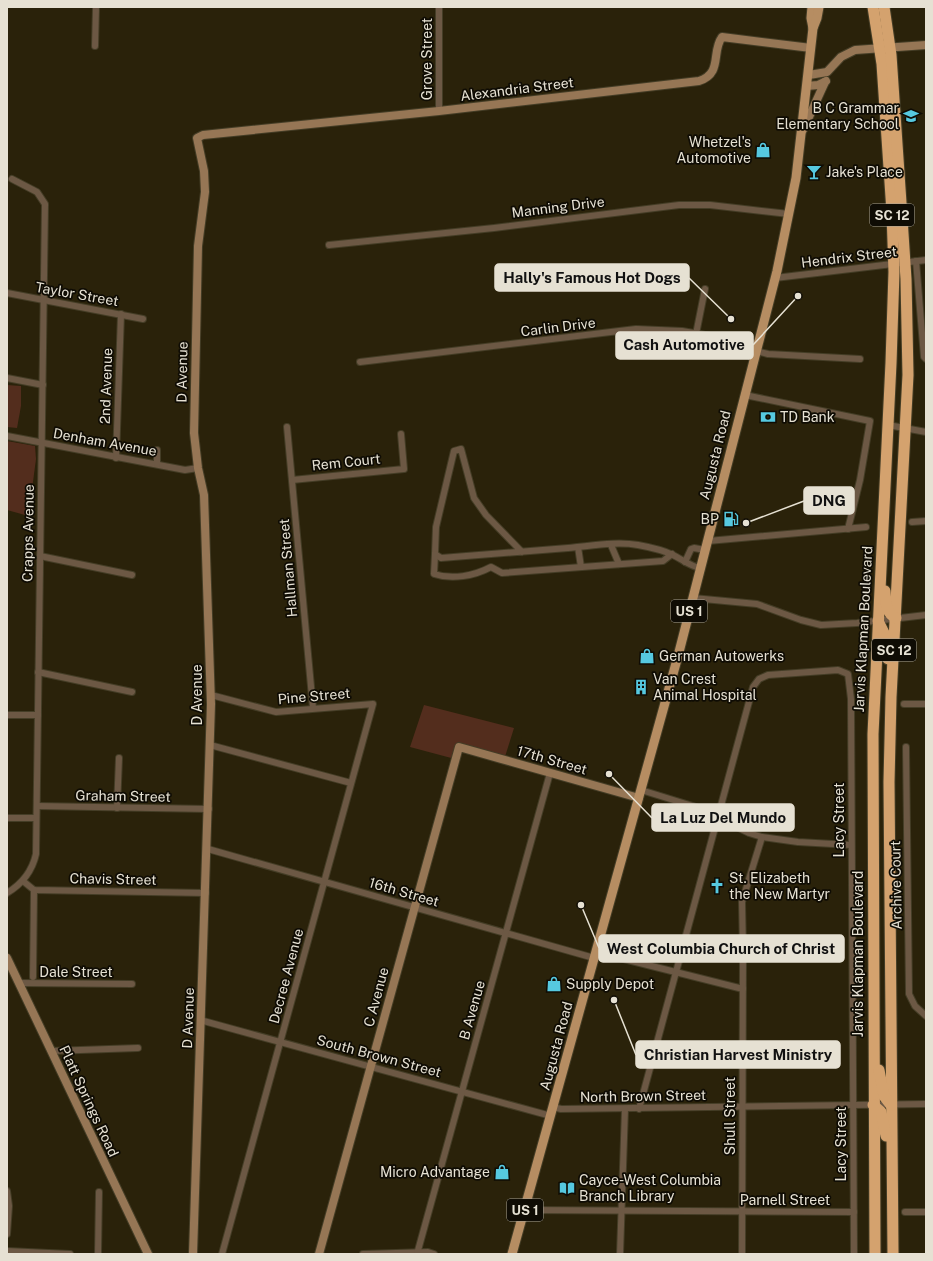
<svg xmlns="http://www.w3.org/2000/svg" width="933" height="1261" font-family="'Public Sans',sans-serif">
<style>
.green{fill:#532d1d}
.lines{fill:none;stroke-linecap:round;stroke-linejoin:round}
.street-casing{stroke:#443d26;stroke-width:8}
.secondary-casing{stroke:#443d26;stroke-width:10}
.primary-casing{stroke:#443d26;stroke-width:11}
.highway-casing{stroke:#443d26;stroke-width:13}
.street{stroke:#6c5844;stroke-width:6}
.secondary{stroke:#967655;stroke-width:8}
.primary{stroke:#b68d62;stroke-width:9}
.highway{stroke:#d4a26e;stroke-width:11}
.labels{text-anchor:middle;stroke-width:3.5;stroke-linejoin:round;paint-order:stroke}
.shield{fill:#0f0c04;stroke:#a6a195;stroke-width:1}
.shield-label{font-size:13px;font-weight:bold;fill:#e6e1d3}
.street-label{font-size:14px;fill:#e6e1d3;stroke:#0f0c04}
.poi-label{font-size:14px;fill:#e6e1d3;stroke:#0f0c04;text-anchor:start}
.leader{fill:none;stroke:#e6e1d3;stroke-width:1.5}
.callout-dot{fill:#e6e1d3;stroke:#0f0c04;stroke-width:1.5}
.callout{fill:#e6e1d3;stroke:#e6e1d3;stroke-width:1.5}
.callout-label{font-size:15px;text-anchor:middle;font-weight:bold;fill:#111}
</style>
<rect width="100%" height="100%" fill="#2a220a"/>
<g class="green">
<polygon points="7,385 21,386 21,406 17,428 7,427"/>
<polygon points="7,441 35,446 36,459 29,512 25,515 7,510"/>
<polygon points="424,705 514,728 504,760 459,747 455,759 410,747"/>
</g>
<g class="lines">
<g class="street-casing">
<g id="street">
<polyline points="95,46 96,7"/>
<polyline points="439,111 439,7"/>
<polyline points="329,245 494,228 679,205 710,205 789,214"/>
<polyline points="916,261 924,357 926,359"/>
<polyline points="775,278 926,260"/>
<polyline points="7,293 143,319"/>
<polyline points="696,334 705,289"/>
<polyline points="756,351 768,354 860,359"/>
<polyline points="360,362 636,329 682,331 757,344"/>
<polyline points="7,378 43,385"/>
<polyline points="745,395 870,421 860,480 848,529"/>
<polyline points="888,425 926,432"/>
<polyline points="287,427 313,708"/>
<polyline points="7,436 185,470 198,468"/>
<polyline points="157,450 157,464"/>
<polyline points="116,458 121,314"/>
<polyline points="292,480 404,469 401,434"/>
<polyline points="912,522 926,521"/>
<polyline points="708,541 866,527"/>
<polyline points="611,545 619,564"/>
<polyline points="578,547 581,567"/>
<path d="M522,552L486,515L474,498L461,449L454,451L436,527L435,554L441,558C484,555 526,551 568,548C591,546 616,541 638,545C649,547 663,550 673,555C683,560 690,566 700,568"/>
<path d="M435,554L434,574C452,580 474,576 491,567L502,573L663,561L672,554"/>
<polyline points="40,556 132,575"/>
<polyline points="685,562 691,549 694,548 705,550"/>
<polyline points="693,598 757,604 801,620 821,625 857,623 926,615"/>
<polyline points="38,672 132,692"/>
<polyline points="211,695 276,712 373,704 222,1254"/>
<polyline points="904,704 926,704"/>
<polyline points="7,715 38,715"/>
<polyline points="210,745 351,783"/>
<polyline points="906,747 909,994 915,1006 926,1016"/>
<polyline points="641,790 696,807 749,833 762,837 798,842 851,845"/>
<polyline points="37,806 209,809"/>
<polyline points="117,808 119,758"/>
<polyline points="7,818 36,818"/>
<polyline points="208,849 594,958"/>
<polyline points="23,881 34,890 206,893"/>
<path d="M7,893C22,884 32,872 36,854L45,204L37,192L12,179"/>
<polyline points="596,952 743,989"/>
<polyline points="33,977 34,890"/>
<polyline points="19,983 132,984"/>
<polyline points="200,1020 551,1116"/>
<polyline points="51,1051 138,1048"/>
<polyline points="553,1107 561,1109 926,1104"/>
<polyline points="639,1109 753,687 759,679 768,675 838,670 848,674 851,699 854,1254"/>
<polyline points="7,1191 9,1206 7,1234"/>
<polyline points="525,1210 854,1212"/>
<polyline points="905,1212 926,1212"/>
<polyline points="7,1251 70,1254"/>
<polyline points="98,1254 99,1192"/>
<polyline points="363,1254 428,1252 434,1254"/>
<polyline points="417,1254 550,773"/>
<polyline points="620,1254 625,1109"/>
<polyline points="742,1254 743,950 742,902 762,837"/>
</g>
</g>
<g class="secondary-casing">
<g id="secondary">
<polyline points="809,75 827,72 841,57 855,50 926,45"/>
<polyline points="807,86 818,85 826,81"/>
<polyline points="803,130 825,82"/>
<polyline points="7,958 148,1254"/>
<path d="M193,1254L211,704L204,495L198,468L194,433L198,246L205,192L204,171L197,138L203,135L439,111L699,81C723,73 711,52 722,37L811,48"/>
<polyline points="319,1254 459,747 639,798"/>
</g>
</g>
<g class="primary-casing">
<g id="primary">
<polyline points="812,7 811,18 813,28"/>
<polyline points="512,1254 678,656 777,271 796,178 813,28 817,18 819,7"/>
</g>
</g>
<g class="highway-casing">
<g id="highway">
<polyline points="873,7 882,64 892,212 894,272 891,363 873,734 875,1254"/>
<polyline points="884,7 891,55 901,203 906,279 908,375 891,697 889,782 893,1254"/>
<path d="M885,591C886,601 885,613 896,618"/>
<polyline points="878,621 885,635 888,659"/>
<polyline points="879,1070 884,1096 891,1105"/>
<polyline points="873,1105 881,1112 886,1136"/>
</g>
</g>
<use href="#street" class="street"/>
<use href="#secondary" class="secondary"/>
<use href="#primary" class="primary"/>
<use href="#highway" class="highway"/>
</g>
<defs>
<g id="school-bare" transform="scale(1.2)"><path d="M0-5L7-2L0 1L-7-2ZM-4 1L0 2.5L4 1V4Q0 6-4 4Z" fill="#56c9e0" stroke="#0f0c04" stroke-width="2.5" paint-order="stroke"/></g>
<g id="shop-bare" transform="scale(1.2)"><path d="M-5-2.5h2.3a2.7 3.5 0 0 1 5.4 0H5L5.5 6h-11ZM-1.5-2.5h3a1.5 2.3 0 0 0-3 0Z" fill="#56c9e0" stroke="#0f0c04" stroke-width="2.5" paint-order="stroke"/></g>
<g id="bar-bare" transform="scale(1.2)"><path d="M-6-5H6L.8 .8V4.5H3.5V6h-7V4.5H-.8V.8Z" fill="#56c9e0" stroke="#0f0c04" stroke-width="2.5" paint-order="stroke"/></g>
<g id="bank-bare" transform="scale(1.2)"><path d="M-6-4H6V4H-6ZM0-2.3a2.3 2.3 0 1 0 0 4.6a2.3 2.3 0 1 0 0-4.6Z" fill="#56c9e0" stroke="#0f0c04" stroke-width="2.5" paint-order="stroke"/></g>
<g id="fuel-bare" transform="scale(1.2)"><path d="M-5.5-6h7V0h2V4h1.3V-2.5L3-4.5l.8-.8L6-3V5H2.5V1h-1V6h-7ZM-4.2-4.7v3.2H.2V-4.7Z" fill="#56c9e0" stroke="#0f0c04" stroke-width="2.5" paint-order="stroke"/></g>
<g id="building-bare" transform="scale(1.2)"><path d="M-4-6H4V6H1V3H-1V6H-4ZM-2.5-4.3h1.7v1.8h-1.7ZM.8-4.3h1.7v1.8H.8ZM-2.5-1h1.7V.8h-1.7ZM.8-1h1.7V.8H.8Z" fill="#56c9e0" stroke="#0f0c04" stroke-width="2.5" paint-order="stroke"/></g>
<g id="church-bare" transform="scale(1.2)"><path d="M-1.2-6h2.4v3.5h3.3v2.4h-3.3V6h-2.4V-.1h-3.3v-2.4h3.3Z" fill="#56c9e0" stroke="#0f0c04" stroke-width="2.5" paint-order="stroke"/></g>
<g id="library-bare" transform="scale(1.2)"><path d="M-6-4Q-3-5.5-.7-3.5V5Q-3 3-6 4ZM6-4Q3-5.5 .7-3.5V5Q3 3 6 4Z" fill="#56c9e0" stroke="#0f0c04" stroke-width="2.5" paint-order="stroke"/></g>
</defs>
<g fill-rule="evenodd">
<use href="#school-bare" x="911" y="116"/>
<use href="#shop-bare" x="763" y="150"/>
<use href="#bar-bare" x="814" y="172"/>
<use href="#bank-bare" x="768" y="417"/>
<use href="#fuel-bare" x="731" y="519"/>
<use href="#shop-bare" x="647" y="656"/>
<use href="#building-bare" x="641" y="687"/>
<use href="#church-bare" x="717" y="886"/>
<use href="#shop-bare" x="554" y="984"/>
<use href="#shop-bare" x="502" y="1172"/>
<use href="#library-bare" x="567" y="1188"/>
</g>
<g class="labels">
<g class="shield">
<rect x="870" y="204" width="44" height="22" rx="3"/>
<rect x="671" y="600" width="36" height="22" rx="3"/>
<rect x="872" y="639" width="44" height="22" rx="3"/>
<rect x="507" y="1199" width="36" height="22" rx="3"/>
</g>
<g class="shield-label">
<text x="892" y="220">SC 12</text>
<text x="689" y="616">US 1</text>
<text x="894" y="655">SC 12</text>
<text x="525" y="1215">US 1</text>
</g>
<g class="street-label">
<text transform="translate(427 59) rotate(-90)" y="5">Grove Street</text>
<text transform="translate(517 89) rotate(-7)" y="5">Alexandria Street</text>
<text transform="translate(558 207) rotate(-7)" y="5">Manning Drive</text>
<text transform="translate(849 257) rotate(-7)" y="5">Hendrix Street</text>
<text transform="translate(77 294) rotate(10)" y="5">Taylor Street</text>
<text transform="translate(558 327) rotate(-7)" y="5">Carlin Drive</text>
<text transform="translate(182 372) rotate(-89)" y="5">D Avenue</text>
<text transform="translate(106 386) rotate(-88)" y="5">2nd Avenue</text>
<text transform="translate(105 442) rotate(10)" y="5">Denham Avenue</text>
<text transform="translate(715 455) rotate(-76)" y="5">Augusta Road</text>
<text transform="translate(346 462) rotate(-6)" y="5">Rem Court</text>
<text transform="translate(28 533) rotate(-89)" y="5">Crapps Avenue</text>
<text transform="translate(288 568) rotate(-95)" y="5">Hallman Street</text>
<text transform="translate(863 629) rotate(-87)" y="5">Jarvis Klapman Boulevard</text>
<text transform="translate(197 695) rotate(-90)" y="5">D Avenue</text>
<text transform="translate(314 696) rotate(-5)" y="5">Pine Street</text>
<text transform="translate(552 760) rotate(16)" y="5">17th Street</text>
<text transform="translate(123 796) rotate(1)" y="5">Graham Street</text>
<text transform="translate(839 820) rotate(-90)" y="5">Lacy Street</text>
<text transform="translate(113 879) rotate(1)" y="5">Chavis Street</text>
<text transform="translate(896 885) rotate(-91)" y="5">Archive Court</text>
<text transform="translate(404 892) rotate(16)" y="5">16th Street</text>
<text transform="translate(858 954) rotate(-90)" y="5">Jarvis Klapman Boulevard</text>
<text x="76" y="977">Dale Street</text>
<text transform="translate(286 976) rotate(-75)" y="5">Decree Avenue</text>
<text transform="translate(376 997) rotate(-75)" y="5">C Avenue</text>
<text transform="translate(472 1010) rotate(-74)" y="5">B Avenue</text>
<text transform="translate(188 1018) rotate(-88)" y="5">D Avenue</text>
<text transform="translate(556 1046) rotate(-75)" y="5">Augusta Road</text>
<text transform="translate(379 1056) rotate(15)" y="5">South Brown Street</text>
<text transform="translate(643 1096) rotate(-1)" y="5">North Brown Street</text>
<text transform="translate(89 1101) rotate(65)" y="5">Platt Springs Road</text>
<text transform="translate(730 1116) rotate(-90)" y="5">Shull Street</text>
<text transform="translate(841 1144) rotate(-90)" y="5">Lacy Street</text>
<text x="785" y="1205">Parnell Street</text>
</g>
<g class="poi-label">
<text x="899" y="113" text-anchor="end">B C Grammar<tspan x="899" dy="16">Elementary School</tspan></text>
<text x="751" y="147" text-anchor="end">Whetzel's<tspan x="751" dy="16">Automotive</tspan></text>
<text x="826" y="177">Jake's Place</text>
<text x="780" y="422">TD Bank</text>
<text x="719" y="524" text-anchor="end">BP</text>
<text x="659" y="661">German Autowerks</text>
<text x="653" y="684">Van Crest<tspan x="653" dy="16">Animal Hospital</tspan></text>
<text x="729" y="883">St. Elizabeth<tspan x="729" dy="16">the New Martyr</tspan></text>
<text x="566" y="989">Supply Depot</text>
<text x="490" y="1177" text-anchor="end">Micro Advantage</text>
<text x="579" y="1185">Cayce-West Columbia<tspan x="579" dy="16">Branch Library</tspan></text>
</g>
</g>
<path class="leader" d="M731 319L689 278M798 296L753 345M746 523L804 501M609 774L652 818M581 905L599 948M614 1000L636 1055"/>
<g class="callout-dot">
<circle cx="731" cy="319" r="4"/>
<circle cx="798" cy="296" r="4"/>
<circle cx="746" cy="523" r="4"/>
<circle cx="609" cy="774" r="4"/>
<circle cx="581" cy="905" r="4"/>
<circle cx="614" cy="1000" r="4"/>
</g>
<g class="callout">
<rect x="495" y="264" width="194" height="27" rx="4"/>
<rect x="616" y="332" width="137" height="27" rx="4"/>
<rect x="804" y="487" width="50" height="27" rx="4"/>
<rect x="652" y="804" width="142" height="27" rx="4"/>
<rect x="599" y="935" width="245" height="27" rx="4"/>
<rect x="636" y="1041" width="204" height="27" rx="4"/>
</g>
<g class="callout-label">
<text x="592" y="283">Hally's Famous Hot Dogs</text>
<text x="684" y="350">Cash Automotive</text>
<text x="829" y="506">DNG</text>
<text x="723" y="823">La Luz Del Mundo</text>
<text x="721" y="954">West Columbia Church of Christ</text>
<text x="738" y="1060">Christian Harvest Ministry</text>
</g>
<rect width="933" height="1261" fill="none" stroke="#e6e1d3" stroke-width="16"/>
</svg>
